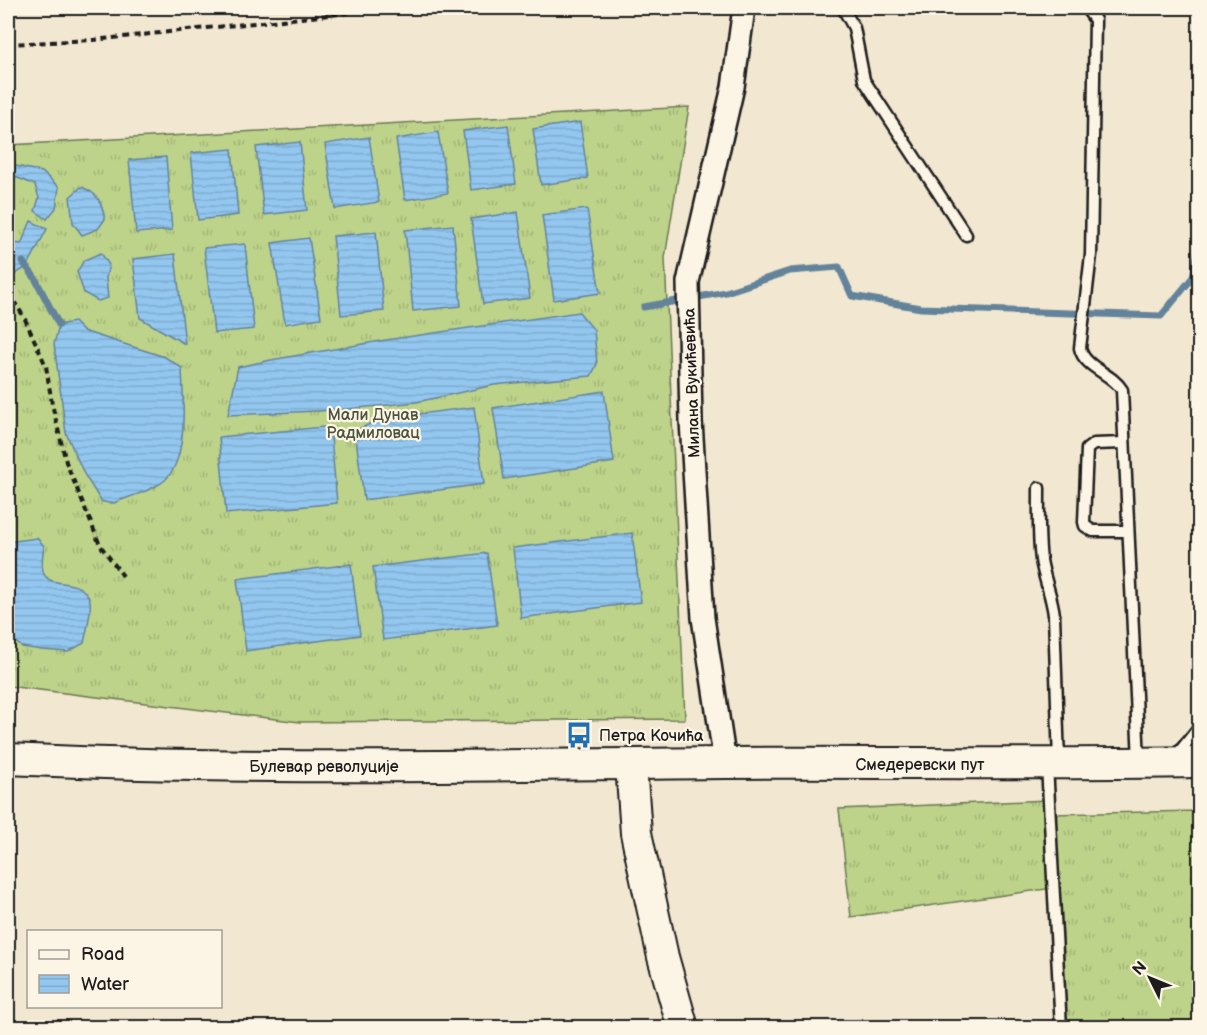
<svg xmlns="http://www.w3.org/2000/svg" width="1207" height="1035" font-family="'Balsamiq Sans',sans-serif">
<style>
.grass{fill:url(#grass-tufts);stroke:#6c7853;stroke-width:1.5}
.water{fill:url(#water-rules);stroke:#63839b;stroke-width:1.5}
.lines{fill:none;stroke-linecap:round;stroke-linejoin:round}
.stream{stroke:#63839b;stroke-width:7}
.lane-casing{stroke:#1c1c1c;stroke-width:15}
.street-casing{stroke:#1c1c1c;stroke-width:26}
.secondary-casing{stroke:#1c1c1c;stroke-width:34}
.path{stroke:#1c1c1c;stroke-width:4;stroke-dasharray:6 4.5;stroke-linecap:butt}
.lane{stroke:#fcf5e5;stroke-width:10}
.street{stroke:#fcf5e5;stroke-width:21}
.secondary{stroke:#fcf5e5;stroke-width:30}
.labels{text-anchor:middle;stroke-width:4.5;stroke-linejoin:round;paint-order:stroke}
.street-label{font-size:16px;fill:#1c1c1c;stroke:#fcf5e5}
.park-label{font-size:16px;fill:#4c533d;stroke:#fcf5e5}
.poi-label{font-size:16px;fill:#1c1c1c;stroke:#fcf5e5;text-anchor:start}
</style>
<defs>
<pattern id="grass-tufts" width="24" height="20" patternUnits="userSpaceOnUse" patternTransform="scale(1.5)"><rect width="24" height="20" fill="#bdd38a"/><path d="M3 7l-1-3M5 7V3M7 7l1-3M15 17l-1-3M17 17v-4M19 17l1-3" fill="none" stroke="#a2b576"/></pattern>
<pattern id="water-rules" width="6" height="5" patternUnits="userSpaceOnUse" patternTransform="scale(1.5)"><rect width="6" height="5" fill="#93c7f0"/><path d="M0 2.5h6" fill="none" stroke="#7eaacd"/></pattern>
</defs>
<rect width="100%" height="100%" fill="#f2e7d1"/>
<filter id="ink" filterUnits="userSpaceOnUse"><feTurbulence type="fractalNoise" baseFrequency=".0167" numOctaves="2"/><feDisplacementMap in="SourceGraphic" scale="12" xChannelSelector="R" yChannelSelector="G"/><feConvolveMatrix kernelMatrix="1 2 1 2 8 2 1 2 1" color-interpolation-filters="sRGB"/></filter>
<g filter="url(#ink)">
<g class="grass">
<polygon points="689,107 665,258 685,719 300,722 8,686 8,145"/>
<polygon points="1048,800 1049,814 1199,811 1199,1027 1065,1027 1053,888 851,917 839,809"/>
</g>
<g class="water">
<polygon points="580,122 588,178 541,185 533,129"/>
<polygon points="508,125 516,184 471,190 463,131"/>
<polygon points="438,132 448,193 405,200 396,139"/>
<polygon points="369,137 379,202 335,209 325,144"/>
<polygon points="300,142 307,210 264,215 256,147"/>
<polygon points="232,149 238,215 198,220 191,153"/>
<polygon points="166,157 172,230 136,233 129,160"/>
<polygon points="8,164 42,172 59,187 56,208 47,219 35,211 39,198 35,185 8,174"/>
<path d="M81,187C98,193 101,201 105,219L98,229L82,235L73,223L70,197Z"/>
<polygon points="587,209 600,293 554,300 542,215"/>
<polygon points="518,212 530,298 483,304 471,219"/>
<polygon points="31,221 47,229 27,267 12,276 8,271 8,231 14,243 21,244"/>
<polygon points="453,225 461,306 413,311 405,230"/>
<polygon points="376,232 384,311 341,315 333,236"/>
<polygon points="309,238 321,318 285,324 272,243"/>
<polygon points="245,244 254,329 214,333 204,248"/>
<polygon points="101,253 109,265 106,278 108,298 98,301 84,293 77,272 84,260"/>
<polygon points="175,254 185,344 140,318 133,259"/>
<polygon points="579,312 594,330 597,364 591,376 494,385 417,402 338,410 228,415 238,367 271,360 386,340"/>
<path d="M74,322L83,331L165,357L182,368C183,398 189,458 165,480C152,491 130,496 114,503H108L101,501L84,474L66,433L54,344L59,325Z"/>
<polygon points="604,391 614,462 504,479 493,408"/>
<polygon points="474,407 484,484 364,500 355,431 380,419"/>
<polygon points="324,427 331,437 337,503 226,514 219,437"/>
<polygon points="632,533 641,602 521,618 513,548"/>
<path d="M37,538L44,546C43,554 40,566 44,574C50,589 83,576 90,601C92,610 86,634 84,643L68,652L42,650L22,647L8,636V542Z"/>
<polygon points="487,553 497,625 383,640 373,567"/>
<polygon points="351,564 360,635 246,651 237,579"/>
</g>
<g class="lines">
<g class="stream">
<polyline points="23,262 35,278 59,325"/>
<polyline points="644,307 726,292 790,271 839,267 852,296 921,308 1161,316 1193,277 1200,242"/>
</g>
<g class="lane-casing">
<g id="lane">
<polyline points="843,8 854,28 864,80 966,235"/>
<path d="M1086,8L1095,20L1091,255L1080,348C1084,368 1112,373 1122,390L1139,761"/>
<polyline points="1124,443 1094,444 1087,449 1084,522 1085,526 1093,531 1127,531"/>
<path d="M1039,488C1039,512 1038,536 1041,560C1044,579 1052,596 1054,615L1059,762"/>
<polyline points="1176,756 1200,726"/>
<polyline points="1047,765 1061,1028"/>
</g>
</g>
<g class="street-casing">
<polyline id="street" points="725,763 703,618 691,421 688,282 733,87 744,8"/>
</g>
<g class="secondary-casing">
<g id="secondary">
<path d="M8,759C247,771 487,765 726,763C884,762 1042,765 1200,762"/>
<polyline points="631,765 636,833 663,957 683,1028"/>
</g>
</g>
<g class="path">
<polyline points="8,44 94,40 348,13 358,10 358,8"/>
<polyline points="8,292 24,317 46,366 52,404 66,462 100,545 123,576"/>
</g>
<use href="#lane" class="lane"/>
<use href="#street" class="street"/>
<use href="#secondary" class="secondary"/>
</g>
</g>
<defs>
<g id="bus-bare" transform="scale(2.07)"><path d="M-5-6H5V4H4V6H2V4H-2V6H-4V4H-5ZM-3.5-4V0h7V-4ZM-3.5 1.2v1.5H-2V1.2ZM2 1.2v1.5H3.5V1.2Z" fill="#1f6fb2" stroke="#fcf5e5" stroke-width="2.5" paint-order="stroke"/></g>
</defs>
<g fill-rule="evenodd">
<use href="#bus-bare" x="579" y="735"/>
</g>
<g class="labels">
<g class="street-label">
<text transform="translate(691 383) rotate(-92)" y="6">Милана Вукићевића</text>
<text x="920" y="770">Смедеревски пут</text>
<text x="324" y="772">Булевар револуције</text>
</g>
<g class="park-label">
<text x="373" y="420">Мали Дунав<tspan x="373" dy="18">Радмиловац</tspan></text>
</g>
<g class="poi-label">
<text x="599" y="741">Петра Кочића</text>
</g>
</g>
<rect width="1207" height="1035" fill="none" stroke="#fcf5e5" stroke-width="30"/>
<rect x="15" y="15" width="1177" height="1005" fill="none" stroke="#1c1c1c" stroke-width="2" filter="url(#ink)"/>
<rect x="27" y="930" width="195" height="78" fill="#fcf5e5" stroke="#a29e95" stroke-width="1.5"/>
<rect x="39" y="950" width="30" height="9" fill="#fcf5e5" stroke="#a29e95" stroke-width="1.5"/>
<text x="81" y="960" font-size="18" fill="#1c1c1c">Road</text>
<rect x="39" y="975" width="30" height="18" fill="url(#water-rules)" stroke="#a29e95" stroke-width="1.5"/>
<text x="81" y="990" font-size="18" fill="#1c1c1c">Water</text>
<g transform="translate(1150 978) rotate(313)" stroke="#fcf5e5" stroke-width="4.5" paint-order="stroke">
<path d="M0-4.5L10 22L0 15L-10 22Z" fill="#1c1c1c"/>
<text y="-9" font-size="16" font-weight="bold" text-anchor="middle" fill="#1c1c1c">N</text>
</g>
</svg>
